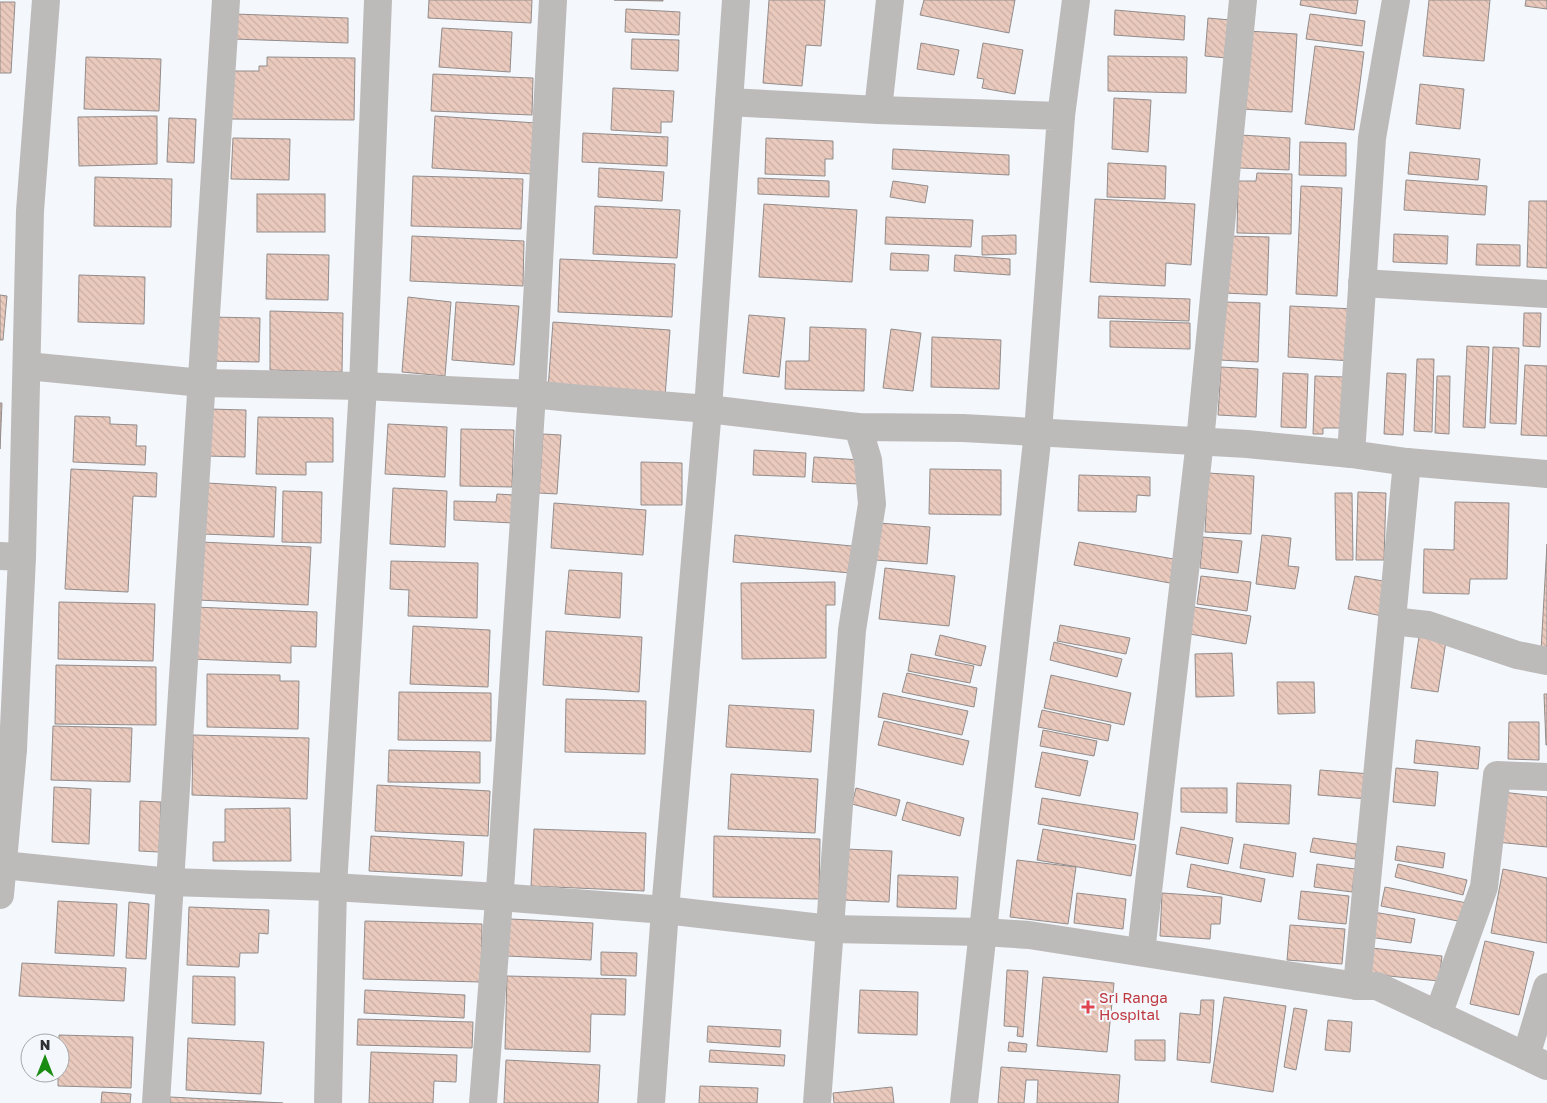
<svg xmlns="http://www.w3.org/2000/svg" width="1547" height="1103" font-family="'Golos Text',sans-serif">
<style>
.building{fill:url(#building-back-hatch);stroke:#928d8c}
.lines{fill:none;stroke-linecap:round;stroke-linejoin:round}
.minor{stroke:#bdbbba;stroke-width:28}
.health-dot{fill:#e0444e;stroke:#f4f7fb;stroke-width:2}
.labels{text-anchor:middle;stroke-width:4;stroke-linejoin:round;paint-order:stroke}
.health-label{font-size:15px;fill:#be3a42;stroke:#f4f7fb;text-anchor:start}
</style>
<defs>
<pattern id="building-back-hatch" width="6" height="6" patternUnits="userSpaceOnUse" patternTransform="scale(1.25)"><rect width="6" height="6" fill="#ebcabe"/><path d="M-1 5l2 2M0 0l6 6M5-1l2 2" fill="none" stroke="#caaea4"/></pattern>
</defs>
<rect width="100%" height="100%" fill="#f4f7fb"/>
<g class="building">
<polygon points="429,0 532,0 531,23 428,18"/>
<polygon points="614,0 663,0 663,1"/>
<polygon points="769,0 825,0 821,46 806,45 802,86 763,83"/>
<polygon points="924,0 1015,0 1009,33 920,15"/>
<polygon points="1301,0 1358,0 1356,14 1300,5"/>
<polygon points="1429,0 1490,0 1484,61 1423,56"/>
<polygon points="1526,0 1547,0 1547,9 1525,6"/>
<polygon points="0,2 15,2 11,73 0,73"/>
<polygon points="626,9 680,12 679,35 625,32"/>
<polygon points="1115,10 1185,16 1184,40 1114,35"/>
<polygon points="234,14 348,18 348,43 233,39"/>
<polygon points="1310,14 1365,21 1362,46 1306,39"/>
<polygon points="1208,18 1230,20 1227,58 1205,56"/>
<polygon points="442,28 512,32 510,72 439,67"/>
<polygon points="1247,31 1297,34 1292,112 1242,109"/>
<polygon points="632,39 679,40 678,71 631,69"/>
<polygon points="921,43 959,50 954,75 917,69"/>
<polygon points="983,43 1023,50 1015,94 982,88 984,79 977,78"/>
<polygon points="1315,46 1364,52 1354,130 1305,124"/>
<polygon points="1108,56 1187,57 1186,93 1108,91"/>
<polygon points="86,57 161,59 159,111 84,109"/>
<polygon points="267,57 355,58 354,120 230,119 230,71 259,71 259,66 267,66"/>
<polygon points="433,74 533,78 532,115 431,111"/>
<polygon points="1420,84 1464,89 1460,129 1416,124"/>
<polygon points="613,88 674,91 672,122 661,122 661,133 611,130"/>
<polygon points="1114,98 1151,100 1148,152 1112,149"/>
<polygon points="157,116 157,164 79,166 78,117"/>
<polygon points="435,116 536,123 532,174 432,168"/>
<polygon points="169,118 196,119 194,163 167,162"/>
<polygon points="583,133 668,137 667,166 582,162"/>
<polygon points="1240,135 1290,138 1289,170 1239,168"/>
<polygon points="233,138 290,139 289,180 231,179"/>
<polygon points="766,138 833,141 833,159 825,159 825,176 765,174"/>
<polygon points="1300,142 1346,143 1346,176 1299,175"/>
<polygon points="893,149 1009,155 1009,175 892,169"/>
<polygon points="1410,152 1480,159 1478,180 1408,174"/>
<polygon points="1108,163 1166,166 1165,199 1107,197"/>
<polygon points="599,168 664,172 662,201 598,197"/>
<polygon points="1257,173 1292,174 1291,234 1237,233 1238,181 1256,181"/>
<polygon points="413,176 523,179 521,229 411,226"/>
<polygon points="95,177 172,179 171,227 94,226"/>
<polygon points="758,178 829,181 829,197 758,194"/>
<polygon points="1406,180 1487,186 1485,215 1404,210"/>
<polygon points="893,181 928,186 925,203 890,197"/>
<polygon points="1301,186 1342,188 1337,296 1296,294"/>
<rect x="257" y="194" width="68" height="38"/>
<polygon points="1095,199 1195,204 1191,265 1166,263 1165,286 1090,282"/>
<polygon points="1529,201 1547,201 1547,268 1527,267"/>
<polygon points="764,204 857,210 852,282 759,277"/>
<polygon points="595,206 680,210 677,258 593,254"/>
<polygon points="886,217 973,220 971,247 885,244"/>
<polygon points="1394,234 1448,236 1447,264 1393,262"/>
<polygon points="1016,235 1016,254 982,255 982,236"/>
<polygon points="412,236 524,241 523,286 410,281"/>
<polygon points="1226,236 1269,237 1267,295 1224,293"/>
<polygon points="1477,244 1520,245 1520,266 1476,265"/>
<polygon points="891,253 929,255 928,271 890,270"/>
<polygon points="267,254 329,255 328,300 266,299"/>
<polygon points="955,255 1010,259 1010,275 954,271"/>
<polygon points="560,259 675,264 672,317 558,312"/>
<polygon points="79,275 145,277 144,324 78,322"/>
<polygon points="0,295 7,296 3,340 0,340"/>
<polygon points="1099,296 1190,299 1189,321 1098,318"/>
<polygon points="408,297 451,302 445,376 402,372"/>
<polygon points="456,302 519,306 514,365 452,360"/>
<polygon points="1223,302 1260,303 1258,362 1220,360"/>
<polygon points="1290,306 1355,309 1352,361 1288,357"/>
<polygon points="270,311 343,313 342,372 270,370"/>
<polygon points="1524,313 1541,313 1540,347 1523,346"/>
<polygon points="749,315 785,318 779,377 743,373"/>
<polygon points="211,317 260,318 259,362 209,361"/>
<polygon points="1110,321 1190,323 1190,349 1110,347"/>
<polygon points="553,322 670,330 665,397 548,389"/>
<polygon points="810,327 866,329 864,391 785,389 786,361 809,361"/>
<polygon points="891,329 921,333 913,391 883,388"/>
<polygon points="932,337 1001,340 999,389 931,387"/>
<polygon points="1467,346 1489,347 1485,428 1463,427"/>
<polygon points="1493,347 1519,348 1516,424 1490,423"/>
<polygon points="1417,359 1434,359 1432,432 1414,431"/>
<polygon points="1525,365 1547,366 1547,436 1521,435"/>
<polygon points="1221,367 1258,369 1256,417 1218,415"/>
<polygon points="1283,373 1308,374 1306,428 1281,427"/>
<polygon points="1387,373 1406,374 1403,435 1384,434"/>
<polygon points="1315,376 1344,377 1342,428 1323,428 1323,434 1313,434"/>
<polygon points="1437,376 1450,376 1449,434 1435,433"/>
<polygon points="0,403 2,403 0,449"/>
<polygon points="209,409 246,410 245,457 207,456"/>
<polygon points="75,416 110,417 110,424 137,425 136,446 146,446 145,465 73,462"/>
<polygon points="258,417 333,418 333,462 306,462 306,475 256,474"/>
<polygon points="388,424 447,427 445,477 385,474"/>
<polygon points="461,429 514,430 512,487 460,486"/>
<polygon points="543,434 561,435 557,494 539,493"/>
<polygon points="754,450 806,453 805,477 753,475"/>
<polygon points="814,457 861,460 860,484 812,482"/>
<polygon points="641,462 682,463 682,505 641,505"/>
<polygon points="71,469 157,473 156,497 133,496 128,592 65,589"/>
<polygon points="930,469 1001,470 1001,515 929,514"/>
<polygon points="1208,473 1254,476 1251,534 1205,532"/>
<polygon points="1079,475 1150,477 1150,496 1137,495 1136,512 1078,511"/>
<polygon points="207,483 276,487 274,537 204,534"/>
<polygon points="393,488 447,491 445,547 390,544"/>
<polygon points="283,491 322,492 321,543 282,542"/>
<polygon points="1358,492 1386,493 1384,560 1356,560"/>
<polygon points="1335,493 1352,493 1353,560 1336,560"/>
<polygon points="497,494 514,495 513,523 454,520 454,501 496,502"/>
<polygon points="1455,502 1509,503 1507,579 1470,579 1469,594 1423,593 1424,549 1454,550"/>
<polygon points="554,503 646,510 643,555 551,548"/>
<polygon points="879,523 930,527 927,564 876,560"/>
<polygon points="735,535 852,546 850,573 733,562"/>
<polygon points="1262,535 1291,538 1288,566 1299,567 1295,589 1256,584"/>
<polygon points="1203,537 1242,541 1238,573 1200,568"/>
<polygon points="200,542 311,547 308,605 198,600"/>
<polygon points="1079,542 1179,560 1175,584 1074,565"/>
<polygon points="1547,544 1547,651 1541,651"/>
<polygon points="391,561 478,563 477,618 408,616 409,590 390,589"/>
<polygon points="885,568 955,576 949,626 879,619"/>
<polygon points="569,570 622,573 620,618 565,614"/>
<polygon points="1201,576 1251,582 1247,611 1197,604"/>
<polygon points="1355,576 1394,583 1387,617 1348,609"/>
<polygon points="835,582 835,605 826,605 826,658 742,659 741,583"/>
<polygon points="59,602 155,604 153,661 58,659"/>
<polygon points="194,607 317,612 316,647 291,646 291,663 192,659"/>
<polygon points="1194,607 1251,616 1246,644 1190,634"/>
<polygon points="1060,625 1130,638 1126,654 1057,641"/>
<polygon points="413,626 490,630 488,687 410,684"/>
<polygon points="546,631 642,637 639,692 543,685"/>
<polygon points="940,635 986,646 981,666 935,655"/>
<polygon points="1419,637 1446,641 1438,692 1411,688"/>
<polygon points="1054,642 1122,659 1117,677 1050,660"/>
<polygon points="1232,653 1234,696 1196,697 1195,654"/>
<polygon points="911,654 974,666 970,683 908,671"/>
<polygon points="56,665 156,667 156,725 55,724"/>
<polygon points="907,673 977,688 974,707 902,692"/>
<polygon points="207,674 280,675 280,681 299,681 298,729 207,727"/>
<polygon points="1051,675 1131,693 1124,725 1044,708"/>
<polygon points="1277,682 1314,682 1315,713 1278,714"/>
<polygon points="399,692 491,693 491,741 398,740"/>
<polygon points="883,693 968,711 962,735 878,717"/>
<polygon points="1544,694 1547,694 1547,745 1546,745"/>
<polygon points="566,699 646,701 645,754 565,752"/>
<polygon points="729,705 814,710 811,752 726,747"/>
<polygon points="1042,710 1111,725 1108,741 1038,727"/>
<polygon points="884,721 969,741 963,765 878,745"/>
<polygon points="1509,722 1539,722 1539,760 1508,759"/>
<polygon points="53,726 132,728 130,782 51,780"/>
<polygon points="1043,730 1097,741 1094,756 1040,746"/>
<polygon points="193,735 309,738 307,799 192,795"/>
<polygon points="1416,740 1480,747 1478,769 1414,763"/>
<polygon points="389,750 480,752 480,783 388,782"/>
<polygon points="1042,752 1088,761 1080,796 1035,787"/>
<polygon points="1396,768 1438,772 1435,806 1393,802"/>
<polygon points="1320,770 1371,774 1368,799 1318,795"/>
<polygon points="731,774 818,779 815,833 728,829"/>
<polygon points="1237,783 1291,785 1289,824 1236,822"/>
<polygon points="377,785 490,791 488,836 375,831"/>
<polygon points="54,787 91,789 89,844 52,842"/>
<polygon points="856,788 900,800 896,816 852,804"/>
<polygon points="1181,788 1227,788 1227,813 1181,812"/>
<polygon points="1501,792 1547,797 1547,847 1496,842"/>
<polygon points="1042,798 1138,813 1134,840 1038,824"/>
<polygon points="140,801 161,802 159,852 139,851"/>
<polygon points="907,802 964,818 960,836 902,820"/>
<polygon points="290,808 291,861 213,861 213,842 225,842 225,809"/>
<polygon points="1181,827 1233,838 1228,864 1176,854"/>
<polygon points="534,829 646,833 644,891 531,886"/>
<polygon points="1043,829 1136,845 1131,876 1037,860"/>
<polygon points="371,836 464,842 462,876 369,871"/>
<polygon points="714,836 820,839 819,899 713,897"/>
<polygon points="1313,838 1357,844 1355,859 1310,852"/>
<polygon points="1244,844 1296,853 1293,877 1240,868"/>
<polygon points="1397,846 1445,853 1443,868 1395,860"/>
<polygon points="846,849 892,851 889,902 843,900"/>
<polygon points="1017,860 1076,867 1068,924 1010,917"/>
<polygon points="1191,864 1265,879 1261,902 1187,887"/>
<polygon points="1317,864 1355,869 1352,892 1314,887"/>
<polygon points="1398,864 1467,880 1463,895 1395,877"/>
<polygon points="1503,869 1547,878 1547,943 1491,933"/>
<polygon points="898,875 958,877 956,909 897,907"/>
<polygon points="1385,887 1467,903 1463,922 1381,906"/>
<polygon points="1301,891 1349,896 1346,924 1298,919"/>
<polygon points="1077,893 1126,899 1123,929 1074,923"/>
<polygon points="1162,893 1222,897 1220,924 1211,924 1210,939 1160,936"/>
<polygon points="58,901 117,904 114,956 55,953"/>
<polygon points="129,902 149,904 146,959 126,958"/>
<polygon points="189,907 269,910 268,934 259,933 258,953 240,953 239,967 187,965"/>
<polygon points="1373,912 1415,919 1411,943 1369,937"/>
<polygon points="510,919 593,923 591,960 507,956"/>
<polygon points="365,921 482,924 481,982 363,979"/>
<polygon points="1290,925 1345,929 1342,964 1287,960"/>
<polygon points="1485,941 1534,952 1519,1015 1470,1004"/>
<polygon points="1372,948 1442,956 1439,981 1369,974"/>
<polygon points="601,952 637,953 636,976 601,975"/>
<polygon points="22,963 126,968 124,1001 19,996"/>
<polygon points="1007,970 1028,971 1023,1037 1017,1036 1018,1027 1004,1026"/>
<polygon points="193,976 235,977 235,1025 192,1023"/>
<polygon points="507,976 626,979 625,1015 591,1014 590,1052 505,1049"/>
<polygon points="1043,977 1114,983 1107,1052 1037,1046"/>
<polygon points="365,990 465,995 464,1018 364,1013"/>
<polygon points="860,990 918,992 917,1035 858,1033"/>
<polygon points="1224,997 1286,1006 1273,1092 1211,1082"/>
<polygon points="1201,1000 1214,1000 1210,1063 1177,1060 1180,1013 1200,1015"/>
<polygon points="1294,1008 1307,1010 1296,1070 1284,1067"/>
<polygon points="358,1019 473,1022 472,1048 357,1045"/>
<polygon points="1328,1020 1352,1022 1350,1052 1325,1050"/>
<polygon points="708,1026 781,1030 780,1047 707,1042"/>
<polygon points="59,1035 133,1037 131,1088 58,1086 58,1073 60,1073"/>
<polygon points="188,1038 264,1042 261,1094 186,1090"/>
<polygon points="1135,1040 1165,1040 1165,1061 1135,1060"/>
<polygon points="1009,1042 1027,1044 1026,1052 1008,1051"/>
<polygon points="710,1050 785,1055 784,1066 709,1062"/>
<polygon points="371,1052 457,1055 456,1082 434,1081 433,1103 369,1103"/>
<polygon points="506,1060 600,1065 598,1103 504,1103"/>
<polygon points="1001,1067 1120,1075 1118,1103 1037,1103 1038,1080 1026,1080 1024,1103 998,1103"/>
<polygon points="700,1086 758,1088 757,1103 699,1103"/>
<polygon points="892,1087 894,1103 834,1103 833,1093"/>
<polygon points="102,1092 131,1094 130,1103 101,1103"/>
<polygon points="170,1097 283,1103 170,1103"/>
</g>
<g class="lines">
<g class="minor">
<polyline points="729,102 878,110 1061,116 1038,432 964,1103"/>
<polyline points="878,110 890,0"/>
<polyline points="1061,116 1076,0"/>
<polyline points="1362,283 1547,294"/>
<polyline points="27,366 202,383 363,386 532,394 571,398 708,409 858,427 963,428 1247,444 1351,454 1407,462 1547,474"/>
<polyline points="1351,454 1372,138 1396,0"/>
<polyline points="0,556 22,557 13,749 0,748"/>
<polyline points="22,557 30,211 46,0"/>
<polyline points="1392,621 1428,625 1517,655 1547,661"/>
<polyline points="3,865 170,882 333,887 499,897 665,910 830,929 983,932 1029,935 1357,986 1377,986 1547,1066"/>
<polyline points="0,895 13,749"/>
<polyline points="1141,952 1200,441 1243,0"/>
<polyline points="1357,986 1407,462"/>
<polyline points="1438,1015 1484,887 1497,775 1547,777"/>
<polyline points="1526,1056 1547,987"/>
<polyline points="156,1103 226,0"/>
<polyline points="328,1103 333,887 363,386 378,0"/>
<polyline points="483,1103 501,875 532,394 553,0"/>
<polyline points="651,1103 665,910 708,409 736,0"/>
<polyline points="817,1103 852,630 872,504 868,460 858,427"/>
</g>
</g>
<path class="health-dot" d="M1085.5 999.5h5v5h5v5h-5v5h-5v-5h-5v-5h5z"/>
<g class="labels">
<g class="health-label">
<text x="1099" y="1003">Sri Ranga<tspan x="1099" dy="17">Hospital</tspan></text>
</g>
</g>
<g transform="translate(45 1058)"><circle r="24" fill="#f4f7fb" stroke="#a6a8ab"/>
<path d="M0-4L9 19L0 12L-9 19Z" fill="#1a8c11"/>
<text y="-8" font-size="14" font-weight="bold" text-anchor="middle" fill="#303132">N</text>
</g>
</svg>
